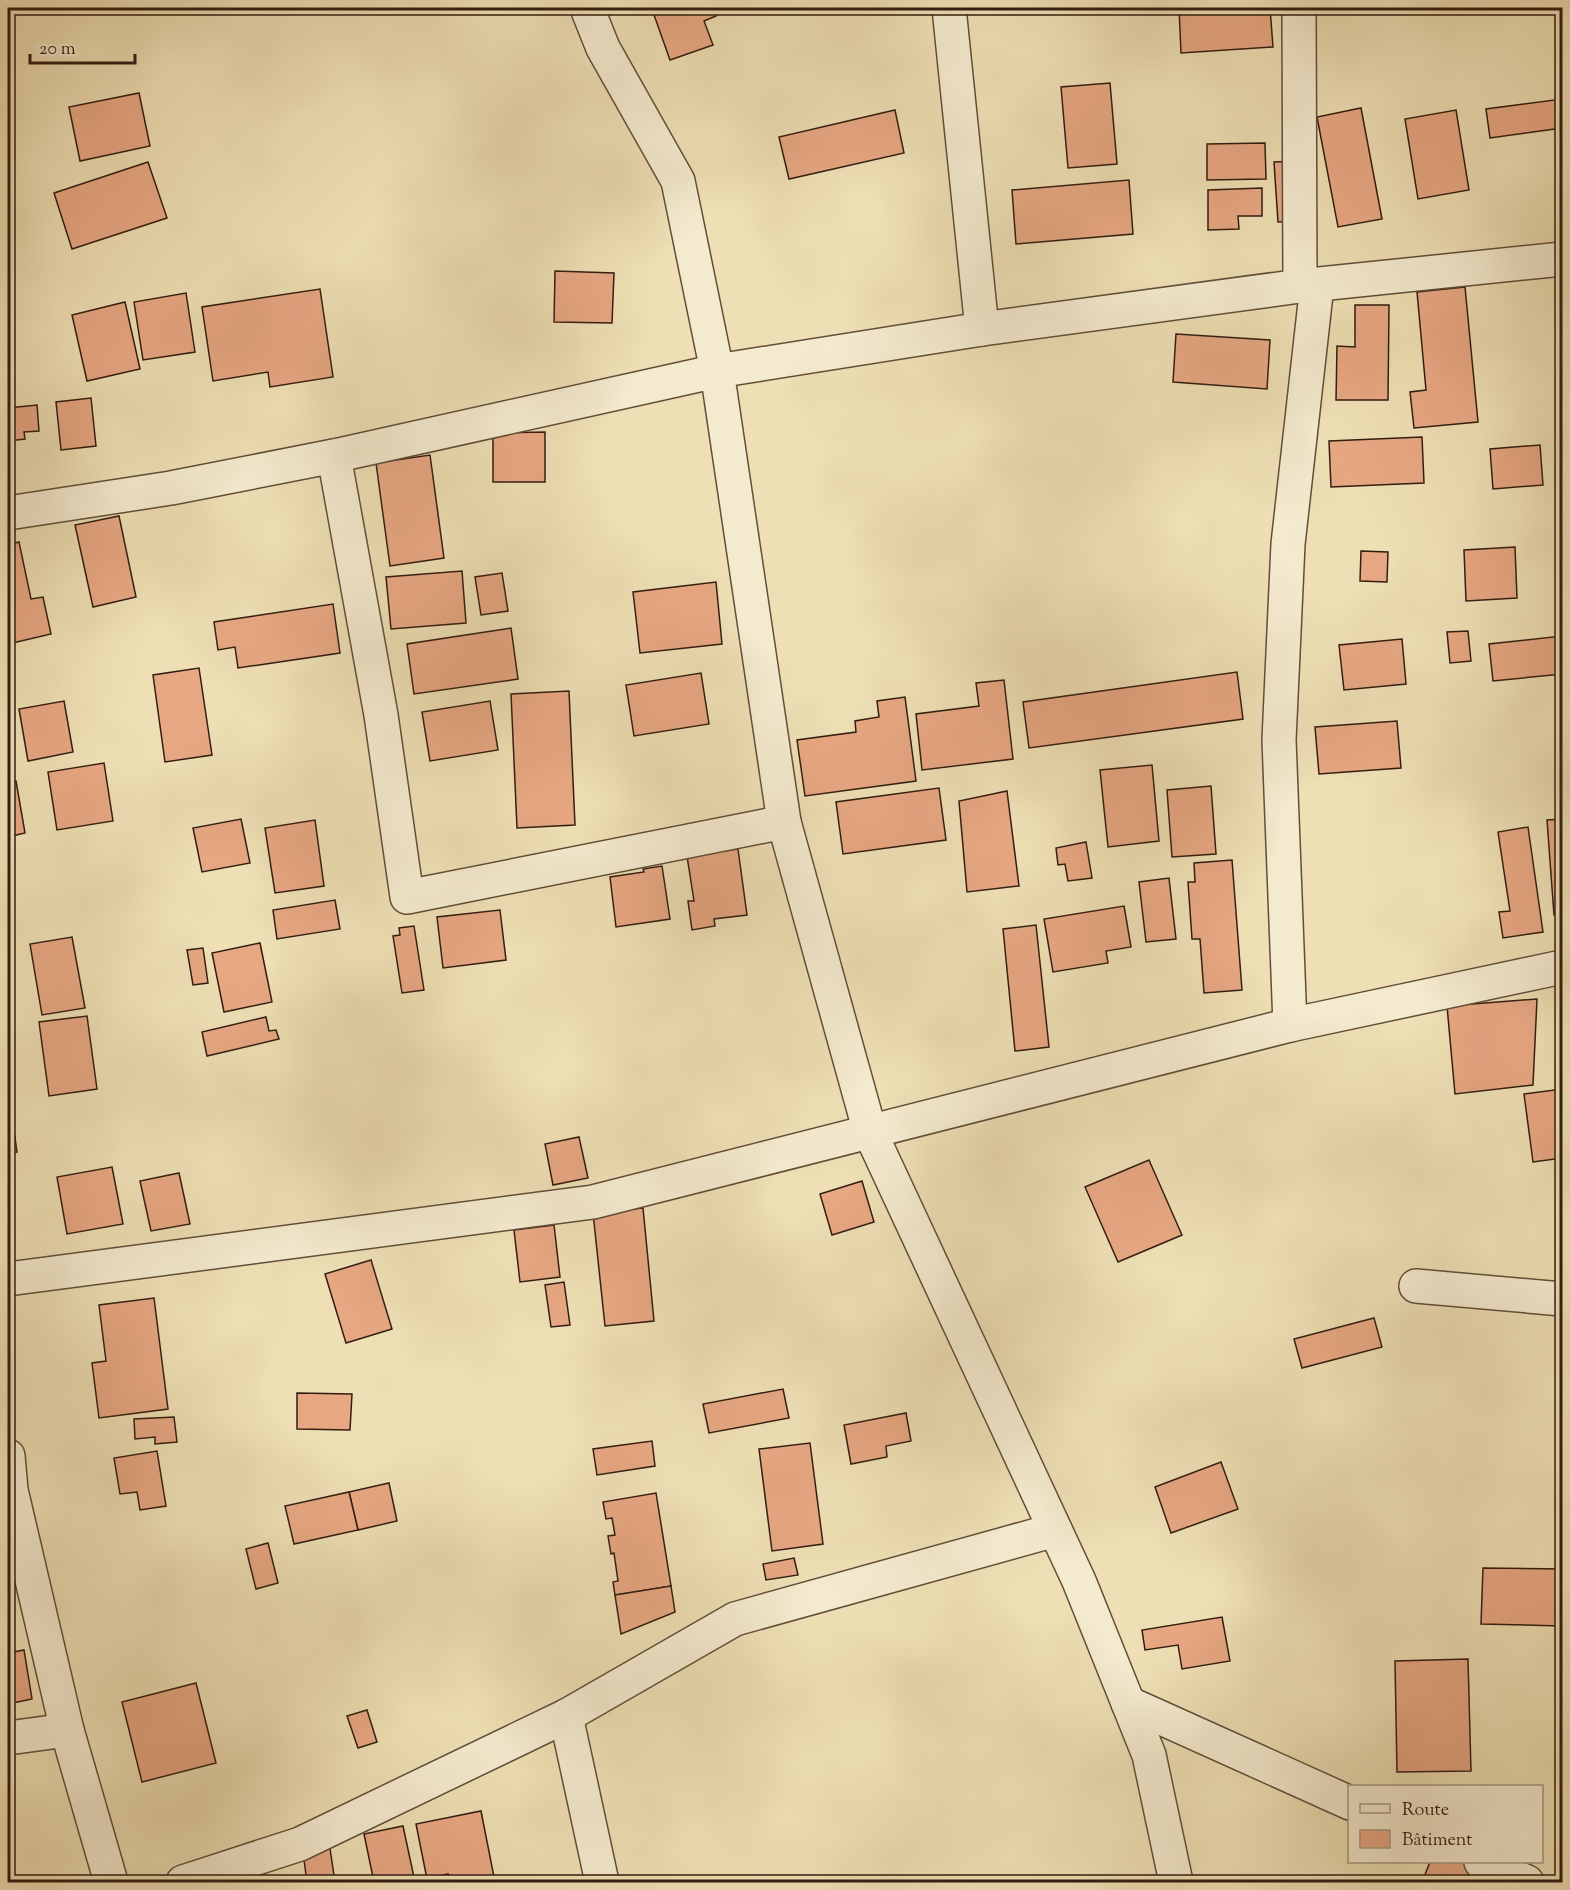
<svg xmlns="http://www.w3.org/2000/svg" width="1570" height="1890" font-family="'Sorts Mill Goudy',serif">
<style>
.building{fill:#e7a783;stroke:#321d11;stroke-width:1.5}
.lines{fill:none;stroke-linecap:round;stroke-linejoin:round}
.minor-casing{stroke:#614e3a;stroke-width:36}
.minor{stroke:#f4eace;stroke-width:33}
</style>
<rect width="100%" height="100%" fill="#eedfb4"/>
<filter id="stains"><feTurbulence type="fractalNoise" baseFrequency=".00333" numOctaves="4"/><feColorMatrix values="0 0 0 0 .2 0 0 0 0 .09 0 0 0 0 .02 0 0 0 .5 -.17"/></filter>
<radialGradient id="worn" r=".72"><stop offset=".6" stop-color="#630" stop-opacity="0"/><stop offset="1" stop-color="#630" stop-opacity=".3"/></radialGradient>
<g class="building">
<polygon points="668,8 713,8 716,16 704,21 713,45 670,60 653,12"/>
<polygon points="1179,8 1270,8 1273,47 1181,53"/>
<polygon points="1110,83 1117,164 1068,168 1061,87"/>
<polygon points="139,93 150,146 80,161 69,107"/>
<polygon points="1562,99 1562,128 1490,138 1486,109"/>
<polygon points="1361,108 1382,219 1338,227 1317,117"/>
<polygon points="895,110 904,153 789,179 779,137"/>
<polygon points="1456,110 1469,190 1418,199 1405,119"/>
<polygon points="1265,143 1266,179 1207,180 1207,144"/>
<polygon points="1294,161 1297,221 1278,222 1274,162"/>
<polygon points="148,162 167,218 72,249 54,193"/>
<polygon points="1129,180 1133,234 1016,244 1012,190"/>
<polygon points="1262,188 1262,216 1238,216 1239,229 1208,230 1208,190"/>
<polygon points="555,271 614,273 612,323 554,322"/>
<polygon points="1465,287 1478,422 1414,428 1410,392 1426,390 1417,292"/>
<polygon points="320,289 333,377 270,387 268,372 213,381 202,307"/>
<polygon points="186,293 195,352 143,360 134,302"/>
<polygon points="125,302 140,369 87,381 72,315"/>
<polygon points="1355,305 1389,305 1388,400 1336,400 1337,346 1355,347"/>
<polygon points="1176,334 1270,340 1267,389 1173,382"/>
<polygon points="91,398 96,446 61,450 56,402"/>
<polygon points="37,405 39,431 24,432 25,439 8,441 8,408"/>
<polygon points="545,432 545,482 493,482 493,433"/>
<polygon points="1422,437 1424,483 1331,487 1329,441"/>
<polygon points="1540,445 1543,485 1493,489 1490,449"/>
<polygon points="430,455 444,558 390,566 376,463"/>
<polygon points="119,516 136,597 93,607 75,525"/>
<polygon points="19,542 31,599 43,597 51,634 8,644 8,545"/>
<polygon points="1515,547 1517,598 1466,601 1464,550"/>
<polygon points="1361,551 1388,552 1387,582 1360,581"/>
<polygon points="462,571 466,623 391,629 386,577"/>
<polygon points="502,573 508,611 481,615 475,577"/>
<polygon points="716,582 722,644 640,653 633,592"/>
<polygon points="333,604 340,653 238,668 235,647 218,650 214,622"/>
<polygon points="511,628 518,679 414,694 407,644"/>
<polygon points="1468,631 1471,661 1450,663 1447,632"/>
<polygon points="1562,636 1562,674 1493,681 1489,644"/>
<polygon points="1402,639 1406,684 1344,690 1339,645"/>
<polygon points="199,668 212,755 165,762 153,675"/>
<polygon points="1237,672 1243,719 1029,748 1023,702"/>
<polygon points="701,673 709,724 634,736 626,685"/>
<polygon points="1004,680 1013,759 922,770 916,714 979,706 976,683"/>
<polygon points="569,691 575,825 517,828 511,694"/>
<polygon points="905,697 916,781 805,796 797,740 856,732 855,721 879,717 877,701"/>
<polygon points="64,701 73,752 28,761 19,709"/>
<polygon points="490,701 498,750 430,761 422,712"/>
<polygon points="1397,721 1401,768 1319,774 1315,727"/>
<polygon points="104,763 113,821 57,830 48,772"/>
<polygon points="1152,765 1159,841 1108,847 1100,770"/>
<polygon points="16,781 25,833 8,837 8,782"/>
<polygon points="1211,786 1216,854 1172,857 1167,790"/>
<polygon points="939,788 946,840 843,854 836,802"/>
<polygon points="1007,791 1019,886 967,892 959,801"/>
<polygon points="241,819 250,863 202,872 193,828"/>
<polygon points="1562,819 1562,914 1554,915 1547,820"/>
<polygon points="315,820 324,886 275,893 265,828"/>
<polygon points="1528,827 1543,932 1503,938 1499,912 1510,911 1498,832"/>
<polygon points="1086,842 1092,878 1068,881 1065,864 1058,865 1056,848"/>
<polygon points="738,849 747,915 714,919 715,926 692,930 688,901 694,901 687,856"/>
<polygon points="1232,860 1242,990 1204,993 1200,939 1192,939 1188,882 1195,882 1194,863"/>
<polygon points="662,866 670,919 616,927 610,877 644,872 643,869"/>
<polygon points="1169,878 1176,939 1146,942 1139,882"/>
<polygon points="335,900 340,929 277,939 273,910"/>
<polygon points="1124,906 1131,947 1106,951 1108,963 1053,972 1044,919"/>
<polygon points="500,910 506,960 443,968 437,917"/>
<polygon points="1036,925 1049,1047 1015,1051 1003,929"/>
<polygon points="414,926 424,990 402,993 393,936 400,935 399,928"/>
<polygon points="72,937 85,1008 42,1015 30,944"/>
<polygon points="260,943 272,1002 224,1012 212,953"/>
<polygon points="203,948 208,983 193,985 187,950"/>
<polygon points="1537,999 1533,1085 1455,1094 1447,1006"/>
<polygon points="87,1016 97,1089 49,1096 39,1022"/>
<polygon points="266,1017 269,1031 276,1030 279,1039 207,1056 202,1032"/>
<polygon points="1562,1089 1562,1158 1533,1162 1524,1094"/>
<polygon points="8,1116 12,1116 17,1152 8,1153"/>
<polygon points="579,1137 588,1178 553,1185 545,1144"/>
<polygon points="1149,1160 1182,1235 1118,1262 1085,1187"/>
<polygon points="112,1167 123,1224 67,1234 57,1177"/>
<polygon points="179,1173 190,1224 151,1231 140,1181"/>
<polygon points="862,1181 874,1222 832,1235 820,1194"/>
<polygon points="643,1208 654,1321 605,1326 593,1213"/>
<polygon points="554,1225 560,1277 520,1282 514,1230"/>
<polygon points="371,1260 392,1329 346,1343 325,1274"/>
<polygon points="564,1282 570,1325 551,1327 545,1285"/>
<polygon points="154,1298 168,1409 99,1418 92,1363 106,1361 99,1305"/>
<polygon points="1374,1318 1382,1347 1302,1368 1294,1339"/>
<polygon points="783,1389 789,1418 709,1433 703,1404"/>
<polygon points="297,1393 352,1394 350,1430 297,1429"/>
<polygon points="906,1413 911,1441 886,1446 887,1457 851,1464 844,1425"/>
<polygon points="174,1417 177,1442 155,1444 155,1437 135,1439 134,1419"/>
<polygon points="652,1441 655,1466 597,1475 593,1449"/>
<polygon points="810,1443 823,1544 772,1551 759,1449"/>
<polygon points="157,1451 166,1506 140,1510 137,1492 120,1494 114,1458"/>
<polygon points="1221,1462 1238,1509 1171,1533 1155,1487"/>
<polygon points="389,1483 397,1521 358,1530 349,1492"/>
<polygon points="349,1492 358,1530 294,1544 285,1506"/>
<polygon points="656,1493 671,1586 615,1595 613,1582 618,1581 614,1553 611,1554 608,1536 615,1535 612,1518 606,1519 603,1502"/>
<polygon points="268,1543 278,1583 256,1589 246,1549"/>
<polygon points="794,1558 798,1575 766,1580 763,1564"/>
<polygon points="1483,1568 1562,1569 1562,1626 1481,1624"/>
<polygon points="671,1586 675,1612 621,1634 615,1595"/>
<polygon points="1222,1617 1230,1661 1182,1669 1178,1645 1145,1650 1142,1630"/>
<polygon points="24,1650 32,1699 8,1704 8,1653"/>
<polygon points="1468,1659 1471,1771 1397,1772 1395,1661"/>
<polygon points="196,1683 216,1763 142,1782 122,1702"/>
<polygon points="367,1710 377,1742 358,1748 347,1716"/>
<polygon points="481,1811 495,1882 450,1882 448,1874 427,1879 416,1824"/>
<polygon points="403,1826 415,1882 374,1882 364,1834"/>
<polygon points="329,1842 335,1882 307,1882 302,1845"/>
<polygon points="1430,1862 1496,1862 1497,1882 1422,1882"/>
</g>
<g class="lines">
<g class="minor-casing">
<g id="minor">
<polyline points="587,8 603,48 678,181 717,371 784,822 870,1132 1079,1581 1149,1755 1176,1882"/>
<polyline points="949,8 982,329"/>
<polyline points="1299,8 1300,286"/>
<polyline points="334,456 381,715 407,897 784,822"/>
<polyline points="8,513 171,488 334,456 717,371 982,329 1300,286 1562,259"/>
<polyline points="1290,1025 1279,740 1288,544 1317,285"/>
<polyline points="8,1279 593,1202 1290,1025 1562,967"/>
<polyline points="1416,1286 1562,1299"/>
<polyline points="8,1456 11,1490 67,1730 111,1882"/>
<polyline points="1128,1703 1350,1803"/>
<polyline points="566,1716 602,1882"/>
<polyline points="8,1738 67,1730"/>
<polyline points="1481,1862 1527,1882"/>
<polyline points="183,1882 300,1844 566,1716 735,1619 1055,1530"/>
</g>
</g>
<use href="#minor" class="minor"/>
</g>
<rect width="1570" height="1890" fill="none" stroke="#eedfb4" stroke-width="30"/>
<rect x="9" y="9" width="1552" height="1872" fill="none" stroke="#321d11" stroke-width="3"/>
<rect x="15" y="15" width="1540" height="1860" fill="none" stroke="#321d11" stroke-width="1.5"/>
<rect x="1348" y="1785" width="195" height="78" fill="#f4eace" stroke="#a69882" stroke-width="1.5"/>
<rect x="1360" y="1804" width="30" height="9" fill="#f4eace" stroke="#a69882" stroke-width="1.5"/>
<text x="1402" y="1815" font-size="18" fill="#321d11">Route</text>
<rect x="1360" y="1830" width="30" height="18" fill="#e7a783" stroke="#a69882" stroke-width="1.5"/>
<text x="1402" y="1845" font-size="18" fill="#321d11">Bâtiment</text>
<path d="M30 54v9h105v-9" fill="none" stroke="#321d11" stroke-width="3"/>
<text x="39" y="54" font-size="18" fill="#321d11" stroke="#f4eace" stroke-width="4.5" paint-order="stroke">20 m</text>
<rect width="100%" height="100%" filter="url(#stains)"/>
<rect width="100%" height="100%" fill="url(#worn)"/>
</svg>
